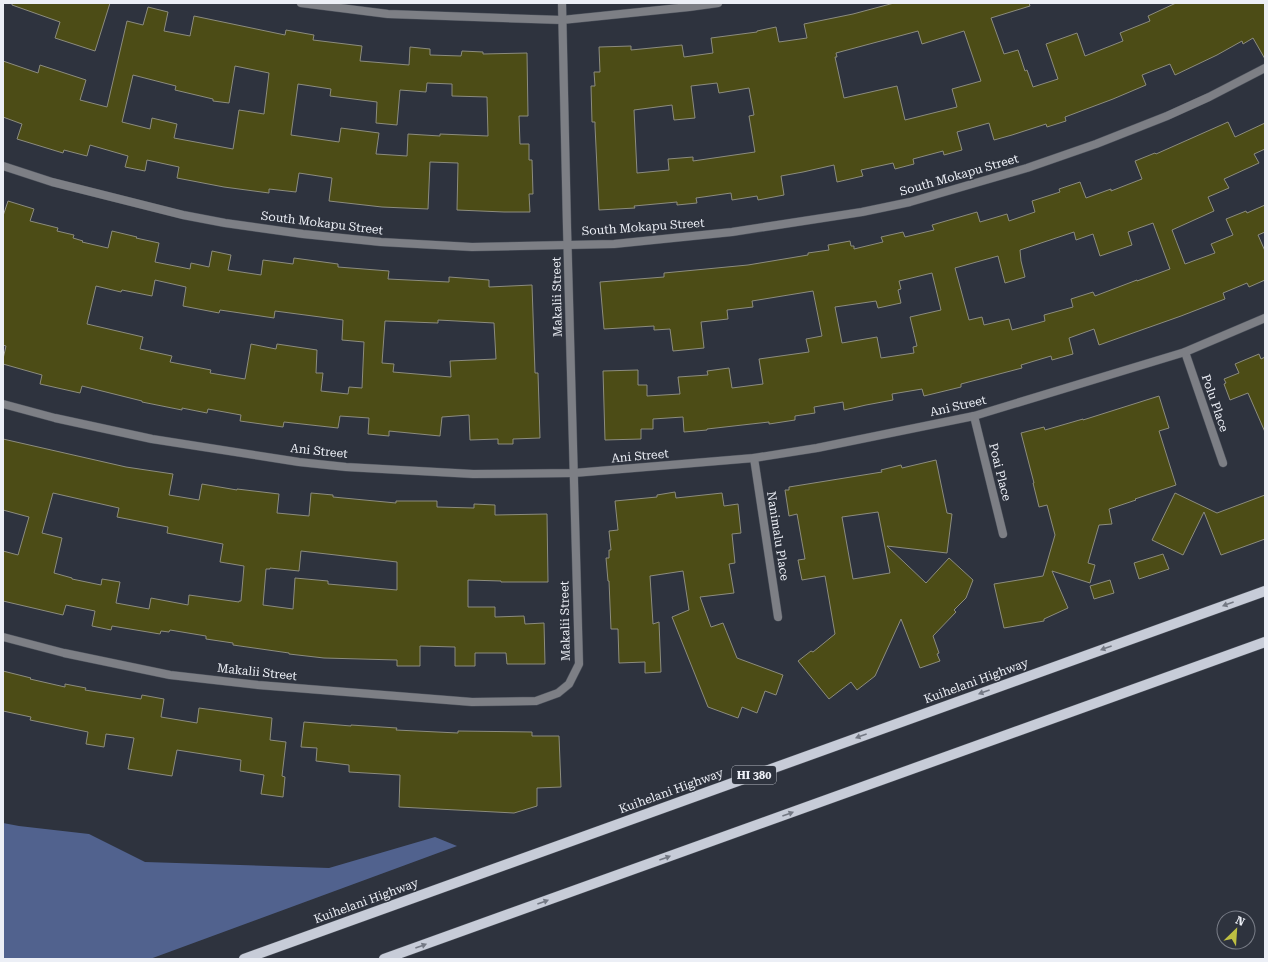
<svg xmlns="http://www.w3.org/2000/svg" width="1268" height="962" font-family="'Roboto Serif',serif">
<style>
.forest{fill:#51628e}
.building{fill:#4c4c16;stroke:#8c8c7e;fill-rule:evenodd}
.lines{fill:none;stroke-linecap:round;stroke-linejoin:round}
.minor-casing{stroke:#4c515b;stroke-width:9}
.primary-casing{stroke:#4c515b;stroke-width:11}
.minor{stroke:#7d7f85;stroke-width:8}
.primary{stroke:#c7ccd8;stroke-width:10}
.oneway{fill:#737883}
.labels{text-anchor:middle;stroke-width:3;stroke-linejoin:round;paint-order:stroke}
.shield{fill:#2e333e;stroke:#b3b7bf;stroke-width:1}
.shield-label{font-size:11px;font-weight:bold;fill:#eceff6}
.street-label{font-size:12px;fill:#eceff6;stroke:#2e333e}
</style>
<rect width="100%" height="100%" fill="#2e333e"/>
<polygon class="forest" points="3,823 19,826 89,834 145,862 329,868 435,837 457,846 150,959 3,959"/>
<g class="building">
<polygon points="12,3 110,3 95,51 55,38 60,22 12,5"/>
<path d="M894,3H1029L1030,6L991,18L1004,54L1018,50L1025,71L1027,70L1033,87L1058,79L1046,44L1077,33L1085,56L1123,41L1120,33L1150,21L1148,16L1176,3H1265V59L1253,38L1243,44L1242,41L1217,55L1175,75L1170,64L1142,75L1146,85L1113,99L1065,117L1066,121L1047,127L1046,124L1012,135L994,140L989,123L957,132L962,150L944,155L943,151L913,159L914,164L895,169L893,163L861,170L863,176L837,182L834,165L803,172L781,176L784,195L758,200L757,196L732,200L731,193L696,198L697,203L677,205V202L634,206L635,208L599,210L595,126V122H592L591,86H595L594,72H600L599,47L631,46V50L682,45L684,57L713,53L711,38L757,32V31L776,27L779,42L807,38L804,24L853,14ZM918,31L922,44L964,31L981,81L952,89L957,107L905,120L897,86L844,98L835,57H837L836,53ZM717,83L719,93L749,88L754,115L749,116L755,152L693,161V157L668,159L669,170L637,173L634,110L672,105L674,120L695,118L691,86Z"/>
<path d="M148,7L168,12L164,31L190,36L194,16L285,35L286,30L314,35L313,40L362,46L360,61L409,65L410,47L430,49V55L461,56L462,51L483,52V54L527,53L528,116H519L520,144H529V160H532L533,194H529L530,212H504L457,210L458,163L430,162L428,209L382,207L329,201L332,178L299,173L296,192L269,189V193L224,187L177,178L179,167L147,160L145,171L125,167L128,156L90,145L87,156L64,150L63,153L17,139L22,124L3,117V61L38,73L40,65L86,80L80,100L107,107L127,21L143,25ZM235,66L269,73L264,114L239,110L233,149L174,138L177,124L152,118L150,129L122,122L133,75L176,86L175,90L213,99V101L229,103ZM427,83L452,84V96L487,97L488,136L440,134V136L408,134L407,156L376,154L379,133L341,128L339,142L291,135L298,84L331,89L330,96L377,102L376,123L397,125L400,90L426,92Z"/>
<path d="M1228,122L1235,137L1265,123V149L1254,154L1259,163L1224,179L1229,188L1208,197L1214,211L1172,230L1185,264L1215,253L1211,244L1233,235L1226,219L1246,211L1247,213L1265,205V232L1258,235L1265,251V280L1249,287L1247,283L1223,293L1225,299L1181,316L1099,345L1094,329L1069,338L1073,354L1052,360L1051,356L1021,365L1022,368L961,384V387L924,396L922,389L892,394L893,400L866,405L844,410L843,402L814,407L815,413L795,416V420L769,424V422L707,429V430L684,432L683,417L653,419V429H641V439L605,440L603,371L638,370V385H647V396L680,394L678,377L708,375L707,371L729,368L732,388L763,384L759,359L809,352L806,339L822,336L813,291L752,301L753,307L727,310L728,319L701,322L704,348L673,351L670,329L654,330V326L604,329L600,282L664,277V273L748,265L808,255V253L829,250L828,245L850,241L851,246H854V249L883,242L881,237L903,232L905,237L934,230L932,225L977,212L980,222L1007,214L1009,221L1035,212L1032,201L1060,192L1059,189L1080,182L1086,198L1111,189V191L1142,179L1135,161L1155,153L1156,154ZM1153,223L1170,269L1137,281V280L1095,296L1093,292L1071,299L1073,307L1044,315L1045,321L1012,330L1009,319L984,325L982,317L969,320L955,268L998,256L1005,283L1025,277L1021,261L1020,250L1074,232L1076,240L1093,234L1100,256L1132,245L1128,232ZM932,273L941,310L910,317L917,346L913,347L914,353L881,358L877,337L842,343L835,307L876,301L878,308L901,303L898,290L901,289L899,281Z"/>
<path d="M8,201L34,209L30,221L58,228L57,231L74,235L73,238L83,241L82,242L108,248L112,231L137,237L136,238L159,243L155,262L190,269L191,263L209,267L212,251L231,255L228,270L261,275L263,260L293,264L294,258L338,264V267L389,271L388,279L449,282V277L489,280V287L532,285L535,373H538L540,438L513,439V444H498V439L470,440L469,415L442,417L440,436L389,431V436L368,434L369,418L340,416L338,428L284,422L283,427L240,421L241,415L208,409L207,413L182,408V410L142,402V401L82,386L80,393L40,384L42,375L3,364V359L6,346L3,345V216ZM155,280L186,287L183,306L219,313L220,310L274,318L275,311L343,320L342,340L364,342L362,388L349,387L348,394L321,391L323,373H316L317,350L277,344L276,349L251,344L245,379L210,373L211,370L170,362L172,356L140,349L143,337L87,324L96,286L121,292L122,290L152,296ZM438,320L494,323L496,359L450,361L451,377L393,372L394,364L382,363L385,321L438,323Z"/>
<polygon points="1259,354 1261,359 1265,357 1265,432 1248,393 1230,400 1224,384 1226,383 1224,379 1239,373 1235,364"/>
<polygon points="1159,396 1169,428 1159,431 1176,485 1135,499 1136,500 1109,509 1112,524 1099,525 1088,563 1095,565 1090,583 1052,571 1068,608 1044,619 1044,621 1004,628 994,584 1043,576 1055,535 1047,505 1039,507 1033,483 1034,483 1021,433 1044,427 1045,430 1083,419 1083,420"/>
<path d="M3,439L126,467L173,474L169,495L199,500L202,484L237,490V489L279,494L277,513L309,516L311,493L333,495V497L396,503V501H437V507L474,508V504L495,505V515L547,514L548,582H501V581L468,580V607H495V617L524,616L525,624L544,623L545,664H507L506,653H475V666H455V647L420,646V666H397V660L324,658L289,654V653L233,645V643L206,639V636L170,630L169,632L161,631L160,634L112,626L111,630L92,626L95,611L66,605L63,615L3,601V551L18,555L29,517L3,510ZM53,493L119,508L117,517L168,527L167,533L223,544L220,562L244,566L241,601H239V602L189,595L188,605L151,598L149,609L116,603L120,582L102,579L101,585L72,579V578L54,573L62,538L42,533ZM301,551L397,562V590L328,584V581L295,578L293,609L263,605L266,569H270V568L299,571Z"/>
<path d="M936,460L947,513L952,514L947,553L887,546L926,583L949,558L973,580L966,598L954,610L956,612L933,636L939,653L937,654L940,661L920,668L901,619L875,676L857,690L851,682L829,699L798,661L811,651L813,652L835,634L825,576L802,580L798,560L805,559L797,514L789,516L785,490H789V487L882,472L881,470L901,465L902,468ZM878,512L890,573L853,579L842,517Z"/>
<polygon points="675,492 676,498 722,493 724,506 738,504 741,533 732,534 735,563 729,564 734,593 700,597 711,627 723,623 737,658 783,675 776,695 765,691 757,713 742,707 738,718 708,707 672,617 689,610 683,571 650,576 653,624 659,622 661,672 645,673 645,662 619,663 618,629 611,629 609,581 608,581 606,558 609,558 609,550 611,550 609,531 618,530 615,501 657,497 657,495"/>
<polygon points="1175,493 1217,513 1265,495 1265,539 1221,555 1204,512 1183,555 1152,540"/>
<polygon points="1163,554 1169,569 1139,579 1134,563"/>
<polygon points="1110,580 1114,593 1094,599 1090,586"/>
<polygon points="3,671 31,678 30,679 65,687 65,684 86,688 85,690 141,699 142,695 164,699 161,717 197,723 199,708 272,718 270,740 286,742 282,776 285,777 283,797 261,794 264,775 240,771 241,760 177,750 172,776 128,769 134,738 106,734 104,747 86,744 88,732 30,720 31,717 3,711"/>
<polygon points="304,722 351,726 351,725 397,728 396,730 458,733 458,731 532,732 532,736 559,736 561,787 537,788 537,806 514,813 399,807 400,775 349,772 349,765 316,761 317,748 301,747"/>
</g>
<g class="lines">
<g class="minor-casing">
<g id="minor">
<polyline points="301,3 388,14 562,20 689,7 718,3"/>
<polyline points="3,166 52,182 183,215 225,223 303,234 381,242 472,247 614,244 732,232 862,212 910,202 1027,168 1096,144 1167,116 1209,97 1265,68"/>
<polyline points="1185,352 1223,463"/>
<polyline points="3,404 55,418 152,439 299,462 346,467 473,474 574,473 754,458 817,448 974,416 1185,352 1265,318"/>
<polyline points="974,416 1003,534"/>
<polyline points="754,458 778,617"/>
<polyline points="3,637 64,653 170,675 258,685 472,702 536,701 558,693 569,684 579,664 567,227 562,3"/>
</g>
</g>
<g class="primary-casing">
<g id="primary">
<polyline points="244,959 1265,591"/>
<polyline points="384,959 1265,642"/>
</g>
</g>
<use href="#minor" class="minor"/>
<use href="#primary" class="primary"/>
</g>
<defs><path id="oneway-solid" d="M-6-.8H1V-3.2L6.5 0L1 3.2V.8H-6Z"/></defs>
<g class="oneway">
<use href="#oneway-solid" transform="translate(1228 604) rotate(160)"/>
<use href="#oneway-solid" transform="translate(1106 648) rotate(160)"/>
<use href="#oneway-solid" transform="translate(984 692) rotate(160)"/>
<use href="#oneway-solid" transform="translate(861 736) rotate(160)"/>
<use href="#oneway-solid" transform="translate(788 814) rotate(-20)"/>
<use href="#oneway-solid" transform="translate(665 858) rotate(-20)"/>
<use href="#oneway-solid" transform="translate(543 902) rotate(-20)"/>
<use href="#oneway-solid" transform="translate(421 946) rotate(-20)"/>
</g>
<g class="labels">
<rect class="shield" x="732" y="766" width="44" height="18" rx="3"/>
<g class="shield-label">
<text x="754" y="779">HI 380</text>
</g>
<g class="street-label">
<text transform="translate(959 175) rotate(-16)" y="4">South Mokapu Street</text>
<text transform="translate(322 223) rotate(7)" y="4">South Mokapu Street</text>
<text transform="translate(643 227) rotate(-4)" y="4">South Mokapu Street</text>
<text transform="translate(557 297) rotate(-91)" y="4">Makalii Street</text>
<text transform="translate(1215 403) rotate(71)" y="4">Polu Place</text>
<text transform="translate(958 406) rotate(-13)" y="4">Ani Street</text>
<text transform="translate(319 451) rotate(6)" y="4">Ani Street</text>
<text transform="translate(640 456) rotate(-5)" y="4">Ani Street</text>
<text transform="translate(1000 472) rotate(76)" y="4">Poai Place</text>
<text transform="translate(778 536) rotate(81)" y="4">Nanimalu Place</text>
<text transform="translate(565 621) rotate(-91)" y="4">Makalii Street</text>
<text transform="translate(257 672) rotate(6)" y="4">Makalii Street</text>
<text transform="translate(976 681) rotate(-20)" y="4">Kuihelani Highway</text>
<text transform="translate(671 791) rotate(-20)" y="4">Kuihelani Highway</text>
<text transform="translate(366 901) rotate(-20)" y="4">Kuihelani Highway</text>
</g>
</g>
<rect width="1268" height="962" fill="none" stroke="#eceff6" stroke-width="8"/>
<g transform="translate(1236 930) rotate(25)"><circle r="19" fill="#2e333e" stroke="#7a7e88"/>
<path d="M0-3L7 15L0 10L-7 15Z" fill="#bebf42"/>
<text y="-6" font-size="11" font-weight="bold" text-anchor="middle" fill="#eceff6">N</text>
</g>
</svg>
